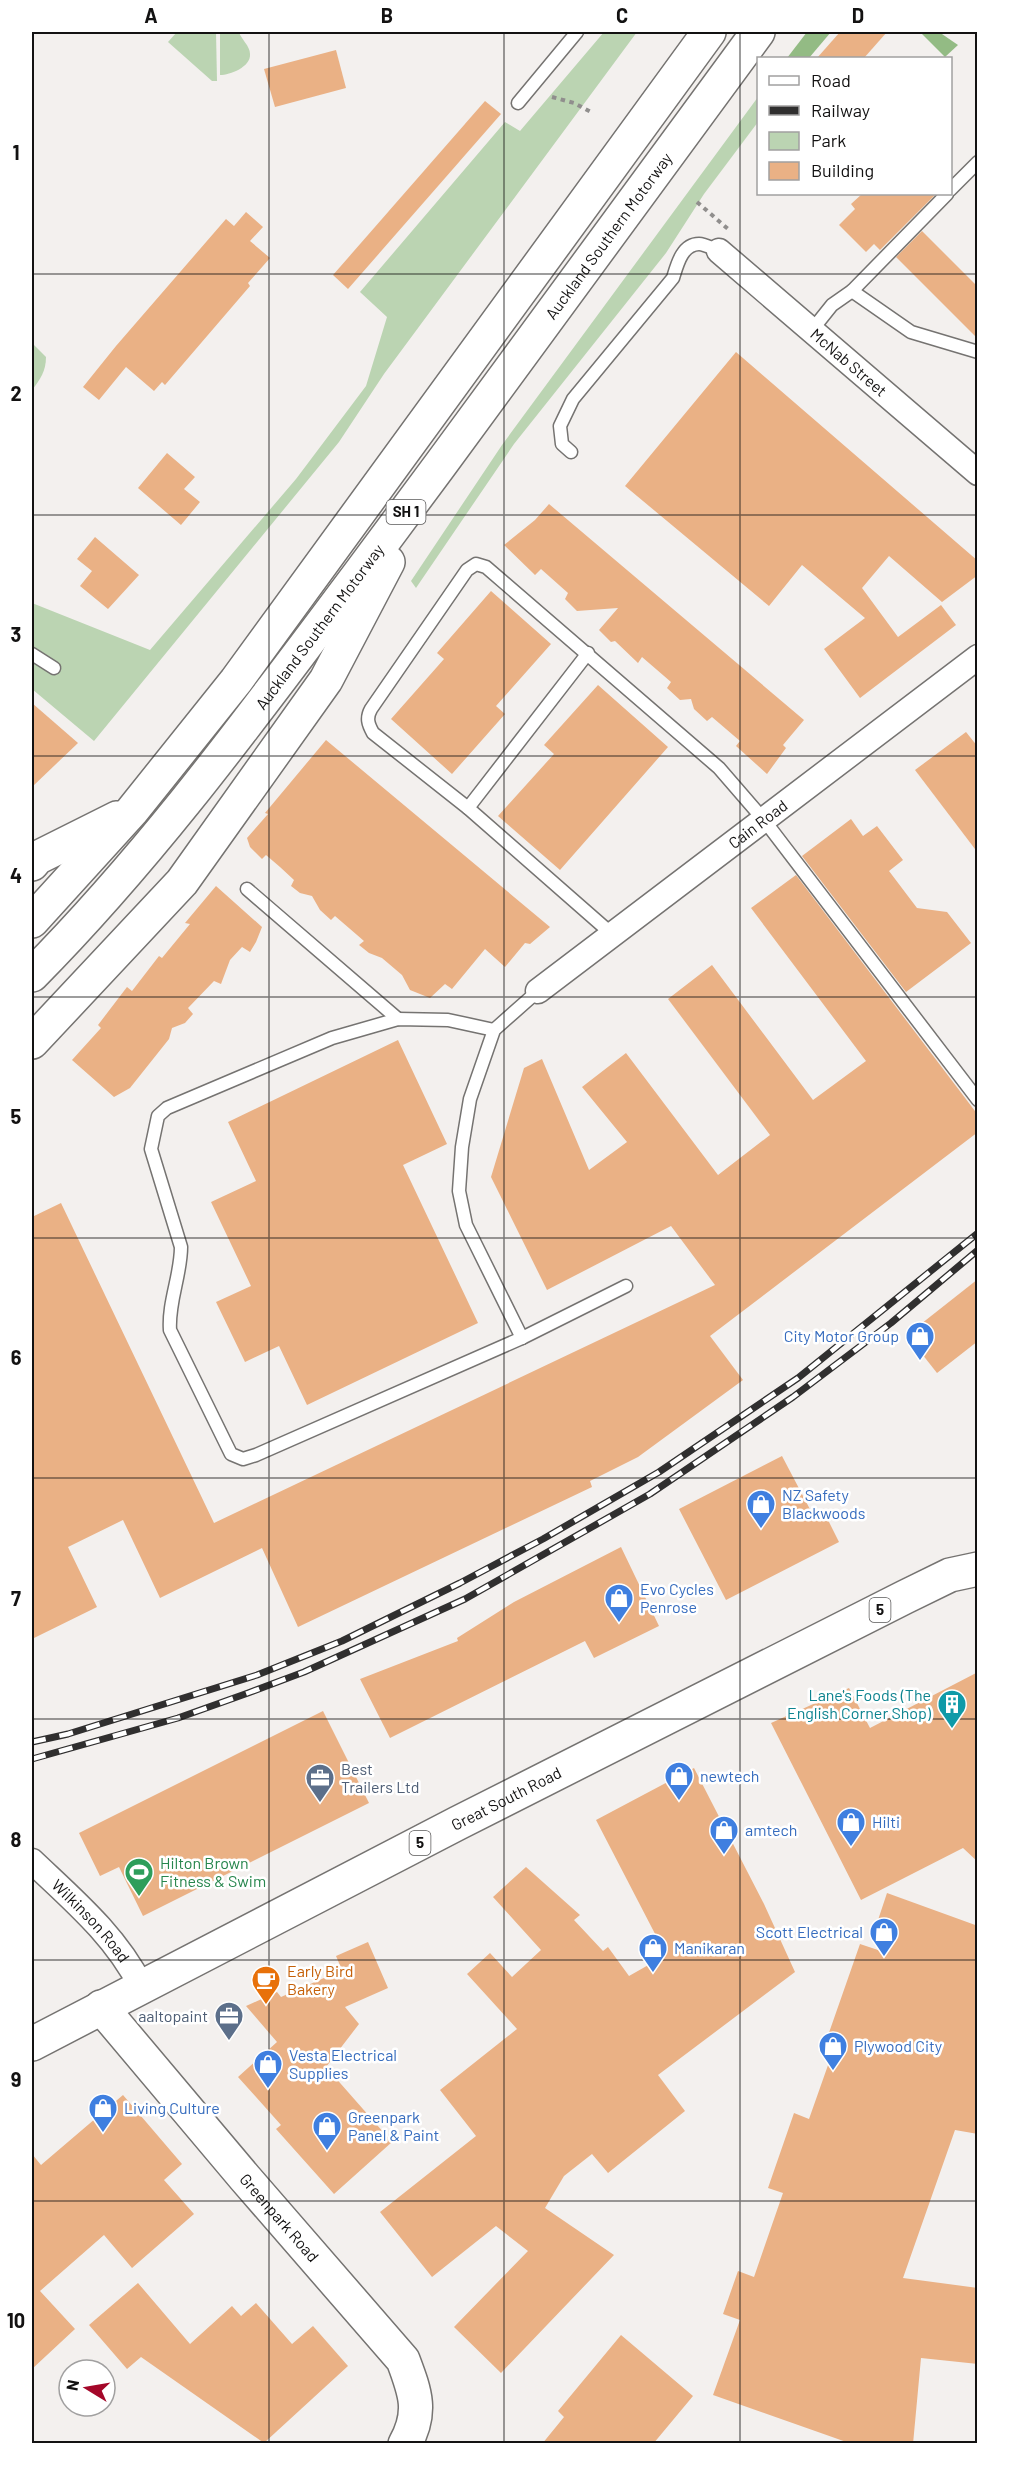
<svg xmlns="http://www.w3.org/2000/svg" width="1009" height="2475" font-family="Barlow,sans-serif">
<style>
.green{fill:#bbd4b2}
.forest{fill:#93bb84}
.building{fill:#eab185}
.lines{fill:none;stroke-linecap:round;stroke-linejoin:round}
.lane-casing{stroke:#757371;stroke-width:15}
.street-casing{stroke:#757371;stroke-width:27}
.secondary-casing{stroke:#757371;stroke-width:36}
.primary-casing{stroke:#757371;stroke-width:36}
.highway-casing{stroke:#757371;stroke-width:36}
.path{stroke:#908e8d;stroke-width:4;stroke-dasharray:4.5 4.5;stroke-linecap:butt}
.lane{stroke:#fff;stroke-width:12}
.street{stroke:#fff;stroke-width:24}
.secondary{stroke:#fff;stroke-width:33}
.primary{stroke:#fff;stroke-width:33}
.highway{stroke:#fff;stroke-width:33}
.rail-casing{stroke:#302f2f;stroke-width:7}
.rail{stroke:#fff;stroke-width:4.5;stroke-dasharray:14;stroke-linecap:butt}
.grid{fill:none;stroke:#131212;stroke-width:1.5;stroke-opacity:0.55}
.labels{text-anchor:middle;stroke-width:5;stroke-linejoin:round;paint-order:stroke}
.shield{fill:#fff;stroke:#5a5959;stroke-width:1.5}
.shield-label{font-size:15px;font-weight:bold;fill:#131212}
.street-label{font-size:16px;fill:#131212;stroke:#fff}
.shop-label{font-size:16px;fill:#366cbe;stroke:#fff;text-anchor:start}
.culture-label{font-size:16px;fill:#0d838f;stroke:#fff;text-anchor:end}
.service-label{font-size:16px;fill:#4e5e75;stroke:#fff;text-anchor:start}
.leisure-label{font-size:16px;fill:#27864d;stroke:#fff;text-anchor:start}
.food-label{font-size:16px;fill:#c56008;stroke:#fff;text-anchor:start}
.neatline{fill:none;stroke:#131212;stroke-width:2}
.grid-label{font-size:20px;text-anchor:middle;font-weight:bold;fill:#131212}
</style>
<rect width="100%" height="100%" fill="#f3f0ee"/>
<g class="green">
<polygon points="177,32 216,32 217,81 212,81 168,42"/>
<path d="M220,32H239C241,39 250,46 250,54C251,67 230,75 220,75Z"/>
<polygon points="604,32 637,32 384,374 339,442 94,741 32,689 32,603 150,650 296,479 366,386 387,317 360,292 505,122 520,131"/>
<polygon points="758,97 758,122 704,194 666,253 514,444 416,588 411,581 502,445"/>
<path d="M32,343L46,357C46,371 40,380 32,390Z"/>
</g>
<g class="forest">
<polygon points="807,32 831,32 809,58 787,58"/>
<polygon points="920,32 939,32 958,45 945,57"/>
</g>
<g class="building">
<polygon points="840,32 887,32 864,58 817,58"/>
<polygon points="336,50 346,88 275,107 264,69"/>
<polygon points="485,101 501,114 348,289 333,275"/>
<polygon points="862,194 936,194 880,250 874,244 866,252 839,225 855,209 851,204"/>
<polygon points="246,212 263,227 250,241 270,258 248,283 250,286 165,385 162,382 154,391 126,367 99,400 83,387 116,346 226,219 234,226"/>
<polygon points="922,231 978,287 978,339 896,257"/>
<polygon points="736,352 978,561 978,575 942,602 889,556 862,588 898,637 941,605 956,625 860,698 824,649 865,618 802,565 769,606 625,486"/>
<polygon points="167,453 195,477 184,489 200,502 181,525 138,488"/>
<polygon points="549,504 804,720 783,745 786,748 767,774 736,746 740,741 712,717 707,721 694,709 691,699 680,700 667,688 671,682 642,657 638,663 615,641 611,642 599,630 618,608 577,611 565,599 568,593 541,569 535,575 504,545 535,520"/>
<polygon points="95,537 139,575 108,609 80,586 92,571 77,559"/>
<polygon points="491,591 551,644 496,706 505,714 452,774 391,719 444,659 437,653"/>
<polygon points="598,685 668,747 560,870 498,816 554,754 544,745"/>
<polygon points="32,703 78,743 32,787"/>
<polygon points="966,732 978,747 978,853 915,770"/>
<polygon points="326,740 550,927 530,944 525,943 505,967 485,949 452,989 445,984 430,998 410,990 402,975 382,958 369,953 359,945 364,941 335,916 331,920 320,910 312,896 300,893 291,886 294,880 280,867 266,855 262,859 250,847 247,838 268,814 265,813"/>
<polygon points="851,819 863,836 877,826 903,860 889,871 917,908 947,912 971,943 906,992 802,856"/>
<polygon points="796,875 978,1115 978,1132 710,1336 743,1380 638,1457 590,1481 592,1487 298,1627 262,1548 160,1598 123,1520 68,1547 97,1607 32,1639 32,1217 61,1203 214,1523 715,1285 671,1226 547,1290 491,1177 524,1068 542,1059 589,1170 627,1142 582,1087 626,1053 718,1175 770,1135 668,999 712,965 813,1100 866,1061 751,908"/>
<polygon points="216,886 262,927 256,942 250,952 242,947 230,960 221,984 214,981 188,1008 193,1014 185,1023 172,1028 169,1039 130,1088 114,1097 72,1060 101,1028 98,1025 127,987 132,991 159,956 162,958 190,924 185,923"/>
<polygon points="398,1040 447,1144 403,1165 478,1323 307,1405 279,1346 245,1362 216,1302 251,1286 211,1202 256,1181 228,1122"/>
<polygon points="978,1279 978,1341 937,1373 907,1335"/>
<polygon points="782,1456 813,1515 823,1510 839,1542 726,1600 679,1509"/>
<polygon points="621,1547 659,1626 594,1658 585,1641 390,1738 360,1679 458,1641 457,1638 514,1602"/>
<polygon points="978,1672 978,1862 963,1848 861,1900 771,1723 849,1688 870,1728"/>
<polygon points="323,1711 369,1803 143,1916 119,1867 100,1876 79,1833"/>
<polygon points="694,1768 764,1904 795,1972 658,2075 685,2111 608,2173 592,2154 564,2176 545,2208 614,2255 501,2373 454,2327 528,2251 496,2226 432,2277 380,2212 476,2136 440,2090 517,2029 467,1974 490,1953 512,1977 541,1950 493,1897 526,1867 580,1915 574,1920 603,1951 608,1947 629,1976 666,1955 596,1820"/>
<polygon points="887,1893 978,1926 978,2134 955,2130 903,2278 978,2288 978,2364 921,2358 913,2444 852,2444 713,2395 740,2320 723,2314 738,2271 754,2277 783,2193 768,2188 794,2113 809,2119 833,2051 824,2047 860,1944 887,1953 875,1929"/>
<polygon points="368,1942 388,1988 345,2007 359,2024 326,2067 392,2142 334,2194 276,2129 281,2125 238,2077 277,2042 246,2006 277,1992 281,1997 342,1970 336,1956"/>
<polygon points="123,2095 182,2164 164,2180 194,2214 132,2268 104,2235 40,2291 75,2329 32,2369 32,2154 41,2165"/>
<polygon points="138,2283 190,2344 232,2306 241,2316 256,2303 292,2344 313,2326 348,2366 264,2443 141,2357 127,2369 89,2325"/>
<polygon points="621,2335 693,2396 653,2444 542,2444 564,2417 558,2411"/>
</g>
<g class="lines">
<g class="lane-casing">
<g id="lane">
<polyline points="518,103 577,32"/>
<polyline points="950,190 978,162"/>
<polyline points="852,291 911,332 978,352"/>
<polyline points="812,330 832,305 852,291 947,194"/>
<path d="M571,452L562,444L560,426L573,399L673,278C677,265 682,244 699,244C705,244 713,249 719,251"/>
<polyline points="32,654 54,668"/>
<polyline points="468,808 588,653"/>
<polyline points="247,889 398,1019"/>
<path d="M613,935L468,808L373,733C368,724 366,718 371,709L467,570L476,564L486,567L719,768L764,820L978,1100"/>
<path d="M494,1030L448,1020L398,1019L332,1038L167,1108L158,1116L151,1149L181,1247C181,1275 168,1302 170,1330L231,1454L243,1459L256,1455L522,1338L626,1286"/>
<polyline points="522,1338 466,1225 459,1191 462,1147 470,1099 494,1030 538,991"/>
</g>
</g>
<g class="street-casing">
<g id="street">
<path id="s1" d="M719,251L978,473"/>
<path id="s2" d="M538,991L978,657"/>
<path id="s3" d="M32,1861C73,1900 115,1935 141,1986"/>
</g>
</g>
<g class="secondary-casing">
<g id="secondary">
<path id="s4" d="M101,2007L245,2178L403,2360C415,2392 423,2412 405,2444"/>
</g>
</g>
<g class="primary-casing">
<g id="primary">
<path id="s5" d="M32,2044L458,1823L905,1597L950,1575L978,1569"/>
</g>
</g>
<g class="highway-casing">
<g id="highway">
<polyline points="32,864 37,858 117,818"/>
<polyline points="32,921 132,811 236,681 709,32"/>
<path id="s6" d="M32,975C153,853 254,714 357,577C492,396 625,213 758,32"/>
<polyline points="32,1042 182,882 326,680 388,562"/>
</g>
</g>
<g class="path">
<polyline points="552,97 574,103 591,112"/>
<polyline points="697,202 728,229"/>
</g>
<use href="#lane" class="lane"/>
<use href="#street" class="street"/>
<use href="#secondary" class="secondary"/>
<use href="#primary" class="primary"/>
<use href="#highway" class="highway"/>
<g class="rail-casing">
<g id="rail">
<polyline points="32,1742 68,1734 257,1675 342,1641 460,1583 543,1539 659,1472 798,1378 978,1233"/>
<polyline points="32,1759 178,1718 248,1693 304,1672 465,1599 650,1494 793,1397 891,1323 978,1250"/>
</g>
</g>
<use href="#rail" class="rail"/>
</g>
<path class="grid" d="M269,32V2444M504,32V2444M740,32V2444M32,274H978M32,515H978M32,756H978M32,997H978M32,1238H978M32,1478H978M32,1719H978M32,1960H978M32,2201H978"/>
<defs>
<g id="shop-pin" transform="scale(1.5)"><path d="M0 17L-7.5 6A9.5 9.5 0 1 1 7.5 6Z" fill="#3f7fe0" stroke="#fff"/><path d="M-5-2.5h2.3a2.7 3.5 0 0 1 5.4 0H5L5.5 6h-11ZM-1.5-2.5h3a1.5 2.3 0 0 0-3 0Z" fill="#fff"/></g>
<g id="building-pin" transform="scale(1.5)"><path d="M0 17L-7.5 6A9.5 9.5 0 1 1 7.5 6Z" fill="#0f9aa8" stroke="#fff"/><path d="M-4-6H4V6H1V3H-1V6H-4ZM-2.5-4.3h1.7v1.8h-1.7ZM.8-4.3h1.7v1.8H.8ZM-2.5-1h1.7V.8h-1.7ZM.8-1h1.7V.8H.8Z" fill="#fff"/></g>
<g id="office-pin" transform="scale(1.5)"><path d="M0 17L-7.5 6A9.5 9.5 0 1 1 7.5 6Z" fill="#5c6f8a" stroke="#fff"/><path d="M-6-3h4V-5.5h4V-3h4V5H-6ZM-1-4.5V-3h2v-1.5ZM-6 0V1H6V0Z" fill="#fff"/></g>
<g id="stadium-pin" transform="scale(1.5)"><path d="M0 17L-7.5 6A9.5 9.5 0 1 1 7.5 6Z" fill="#2e9e5b" stroke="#fff"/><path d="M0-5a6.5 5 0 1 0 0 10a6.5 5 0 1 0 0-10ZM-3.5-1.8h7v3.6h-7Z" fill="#fff"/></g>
<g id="cafe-pin" transform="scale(1.5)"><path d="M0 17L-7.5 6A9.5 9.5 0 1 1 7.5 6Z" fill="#e8710a" stroke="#fff"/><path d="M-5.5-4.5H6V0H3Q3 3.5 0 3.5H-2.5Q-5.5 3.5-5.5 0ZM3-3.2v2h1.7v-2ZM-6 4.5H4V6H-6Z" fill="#fff"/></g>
</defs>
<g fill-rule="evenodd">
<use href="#shop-pin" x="920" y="1336"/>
<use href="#shop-pin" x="761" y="1504"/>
<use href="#shop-pin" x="619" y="1598"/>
<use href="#building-pin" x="952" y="1704"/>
<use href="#shop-pin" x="679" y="1776"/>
<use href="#office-pin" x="320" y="1778"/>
<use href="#shop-pin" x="851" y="1822"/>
<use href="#shop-pin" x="724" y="1830"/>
<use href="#stadium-pin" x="139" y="1872"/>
<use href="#shop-pin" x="884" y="1932"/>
<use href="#shop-pin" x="653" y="1948"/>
<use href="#cafe-pin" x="266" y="1980"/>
<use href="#office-pin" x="229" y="2016"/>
<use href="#shop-pin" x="833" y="2046"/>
<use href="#shop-pin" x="268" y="2064"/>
<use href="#shop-pin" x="103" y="2108"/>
<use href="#shop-pin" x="327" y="2126"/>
</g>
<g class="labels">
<g class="shield">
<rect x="386.5" y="500" width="39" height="24" rx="4.5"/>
<rect x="869.5" y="1598" width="21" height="24" rx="4.5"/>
<rect x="409.5" y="1831" width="21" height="24" rx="4.5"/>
</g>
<g class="shield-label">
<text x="406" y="517">SH 1</text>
<text x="880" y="1615">5</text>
<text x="420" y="1848">5</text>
</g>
<g class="street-label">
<text dy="6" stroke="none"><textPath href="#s6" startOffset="938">Auckland Southern Motorway</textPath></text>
<text dy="6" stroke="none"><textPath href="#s1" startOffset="171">McNab Street</textPath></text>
<text dy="6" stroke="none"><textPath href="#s6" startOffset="452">Auckland Southern Motorway</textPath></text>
<text dy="6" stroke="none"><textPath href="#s2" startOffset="276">Cain Road</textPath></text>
<text dy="6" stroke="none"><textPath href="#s5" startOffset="534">Great South Road</textPath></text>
<text dy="6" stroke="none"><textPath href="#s3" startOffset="84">Wilkinson Road</textPath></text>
<text dy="6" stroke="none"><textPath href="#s4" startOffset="276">Greenpark Road</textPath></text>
</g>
<g class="shop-label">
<text x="899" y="1342" text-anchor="end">City Motor Group</text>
<text x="782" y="1501">NZ Safety<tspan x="782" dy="18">Blackwoods</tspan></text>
<text x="640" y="1595">Evo Cycles<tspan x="640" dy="18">Penrose</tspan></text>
<text x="700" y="1782">newtech</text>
<text x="872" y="1828">Hilti</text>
<text x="745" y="1836">amtech</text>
<text x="863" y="1938" text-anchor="end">Scott Electrical</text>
<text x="674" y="1954">Manikaran</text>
<text x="854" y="2052">Plywood City</text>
<text x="289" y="2061">Vesta Electrical<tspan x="289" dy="18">Supplies</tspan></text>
<text x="124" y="2114">Living Culture</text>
<text x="348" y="2123">Greenpark<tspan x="348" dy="18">Panel &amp; Paint</tspan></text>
</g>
<g class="culture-label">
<text x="931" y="1701">Lane's Foods (The<tspan x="931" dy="18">English Corner Shop)</tspan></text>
</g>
<g class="service-label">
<text x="341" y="1775">Best<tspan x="341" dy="18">Trailers Ltd</tspan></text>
<text x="208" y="2022" text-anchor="end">aaltopaint</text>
</g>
<g class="leisure-label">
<text x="160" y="1869">Hilton Brown<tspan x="160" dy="18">Fitness &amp; Swim</tspan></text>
</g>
<g class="food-label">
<text x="287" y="1977">Early Bird<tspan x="287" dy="18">Bakery</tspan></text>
</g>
</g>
<rect width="1009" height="2475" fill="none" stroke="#ffffff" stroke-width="66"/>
<rect x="757" y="57" width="195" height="138" fill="#ffffff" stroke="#a1a0a0" stroke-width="1.5"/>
<rect x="769" y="76" width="30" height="9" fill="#ffffff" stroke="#a1a0a0" stroke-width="1.5"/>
<text x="811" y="87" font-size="18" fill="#131212">Road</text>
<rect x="769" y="106" width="30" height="9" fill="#302f2f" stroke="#a1a0a0" stroke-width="1.5"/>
<text x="811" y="117" font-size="18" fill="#131212">Railway</text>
<rect x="769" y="132" width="30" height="18" fill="#bbd4b2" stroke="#a1a0a0" stroke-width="1.5"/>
<text x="811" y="147" font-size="18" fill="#131212">Park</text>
<rect x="769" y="162" width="30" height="18" fill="#eab185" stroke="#a1a0a0" stroke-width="1.5"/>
<text x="811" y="177" font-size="18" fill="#131212">Building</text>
<g transform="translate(87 2388) rotate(281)"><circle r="28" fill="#ffffff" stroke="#a1a0a0" stroke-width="1.5"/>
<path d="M0-4.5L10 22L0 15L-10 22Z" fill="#a40729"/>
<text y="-9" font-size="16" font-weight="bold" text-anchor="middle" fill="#131212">N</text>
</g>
<rect x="33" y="33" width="943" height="2409" class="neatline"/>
<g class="grid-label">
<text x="151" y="23">A</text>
<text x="387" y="23">B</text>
<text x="622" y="23">C</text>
<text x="858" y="23">D</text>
<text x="16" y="160">1</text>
<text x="16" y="401">2</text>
<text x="16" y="642">3</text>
<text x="16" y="883">4</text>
<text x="16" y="1124">5</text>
<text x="16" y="1365">6</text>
<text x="16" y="1606">7</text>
<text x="16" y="1847">8</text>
<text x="16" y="2087">9</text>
<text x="16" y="2328">10</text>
</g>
</svg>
